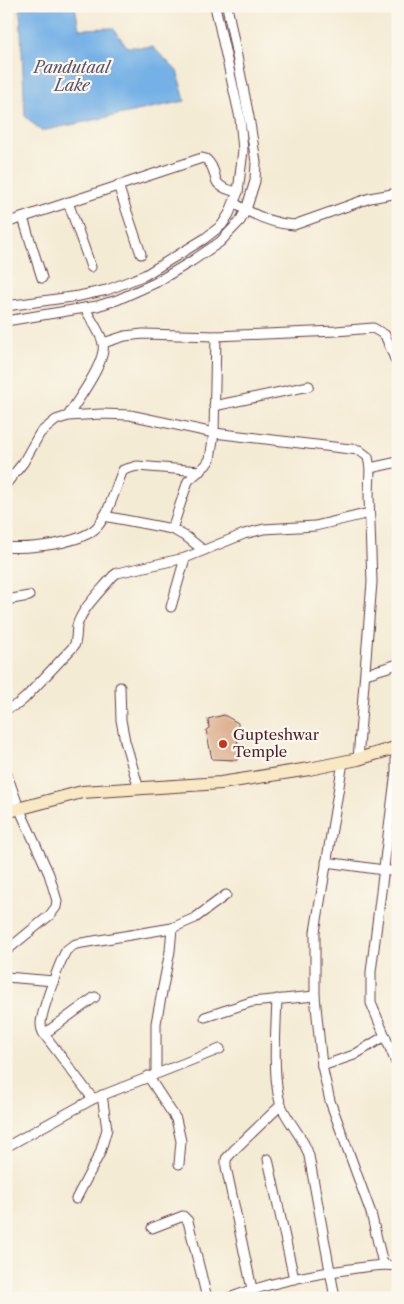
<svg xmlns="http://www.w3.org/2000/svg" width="404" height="1304" font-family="'Libre Caslon Text',serif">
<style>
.water{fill:#74b1e6;stroke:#5f6888}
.building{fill:#dfb293}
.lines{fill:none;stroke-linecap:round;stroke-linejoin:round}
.street-casing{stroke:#643e44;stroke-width:11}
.secondary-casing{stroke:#643e44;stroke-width:14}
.street{stroke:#fff;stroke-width:9}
.secondary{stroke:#f8e8c3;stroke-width:12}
.poi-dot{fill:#c8321e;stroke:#fbf7ec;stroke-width:2}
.labels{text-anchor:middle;stroke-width:4.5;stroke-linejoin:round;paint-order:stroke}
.poi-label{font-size:15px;fill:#4a1f2b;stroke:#fbf7ec;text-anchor:start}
.water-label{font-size:16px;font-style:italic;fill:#59526c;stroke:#fbf7ec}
</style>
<rect width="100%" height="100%" fill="#fbf7ec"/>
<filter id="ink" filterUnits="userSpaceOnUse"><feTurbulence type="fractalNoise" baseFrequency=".02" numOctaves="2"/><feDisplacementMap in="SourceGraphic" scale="10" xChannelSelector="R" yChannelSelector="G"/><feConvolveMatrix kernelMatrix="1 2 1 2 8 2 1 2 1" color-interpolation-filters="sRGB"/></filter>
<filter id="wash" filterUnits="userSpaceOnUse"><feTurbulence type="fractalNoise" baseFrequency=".0096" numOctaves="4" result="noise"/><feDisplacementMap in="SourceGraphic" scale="20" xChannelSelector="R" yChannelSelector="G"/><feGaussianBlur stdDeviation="1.12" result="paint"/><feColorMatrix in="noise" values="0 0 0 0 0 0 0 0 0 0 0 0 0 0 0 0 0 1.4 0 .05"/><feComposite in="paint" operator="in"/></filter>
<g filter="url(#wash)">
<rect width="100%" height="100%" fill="#f4ebd4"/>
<polygon class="water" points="33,6 75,6 79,29 113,28 127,47 153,47 177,71 185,101 41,131 25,116 20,9"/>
<g id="blocks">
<polygon class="building" points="224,715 238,723 237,760 212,759 206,730 209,728 208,719"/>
</g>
</g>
<g filter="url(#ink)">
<use href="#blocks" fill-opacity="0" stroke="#643e44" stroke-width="1"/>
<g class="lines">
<g class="street-casing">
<g id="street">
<polyline points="118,185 141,254"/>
<polyline points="68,202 91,267"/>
<path d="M234,203C253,215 272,224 294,225L370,198L398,193"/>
<polyline points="23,218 42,278"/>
<path d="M6,223L202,158L206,159C223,175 204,185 238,192"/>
<polyline points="6,306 79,296 107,290 145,275 204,239 222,225 229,214 238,192 243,150 240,118 215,6"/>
<polyline points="6,321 97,306 117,300 155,283 192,261 220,242 240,221 246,210 255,181 256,162 249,117 227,6"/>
<polyline points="103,343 125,336 143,334 216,336 336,331 373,328 385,335 398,366"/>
<polyline points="214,406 309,386"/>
<path d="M68,416C77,400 107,362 103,343C100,331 90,319 85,308"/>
<polyline points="370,468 398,462"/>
<polyline points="6,484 23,463 40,433 56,420 68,416 101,414 130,415 214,433 359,450 368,457 370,468 369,496 372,582 358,759"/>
<polyline points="104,516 172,529 188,538 203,550"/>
<polyline points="172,529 188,481 206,465 210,459 214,433 216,336"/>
<path d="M6,547C28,549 81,544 97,527C110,512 115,488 123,470L137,466L200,471"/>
<polyline points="6,600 29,596"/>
<polyline points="171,607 185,558"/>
<polyline points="366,674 398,664"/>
<polyline points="120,687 121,720 125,741 139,789"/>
<path d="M6,709L18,704L25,698L74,646C77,640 76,633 77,626C82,608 101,591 113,576L117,573L185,558L244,534L264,529L315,526L369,513"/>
<polyline points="396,748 396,771 371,972 371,1003 398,1067"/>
<polyline points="343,762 315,932 315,996 322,1066 330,1101 371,1213 383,1264"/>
<polyline points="6,772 19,808 49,874 57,901 56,907 50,915 6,951"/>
<polyline points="326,862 398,872"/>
<polyline points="6,977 54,981"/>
<path d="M277,999C276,1027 272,1080 281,1105C288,1123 304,1137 309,1156L335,1298"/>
<polyline points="205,1017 251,1002 315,996"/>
<polyline points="44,1034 95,997"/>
<polyline points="322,1066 354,1055 385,1036"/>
<polyline points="156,1073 156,1023 170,951 172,928"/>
<polyline points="148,1076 176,1119 181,1141 179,1164"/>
<path d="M93,1099L44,1034C42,1031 41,1027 41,1023C42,1010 60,961 66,951C69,947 72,946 76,944L172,928L195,918L226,895"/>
<polyline points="6,1147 93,1099 220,1049"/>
<polyline points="268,1159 294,1279"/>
<polyline points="76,1199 100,1153 107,1129 102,1095"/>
<polyline points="152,1228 183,1216 188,1221 207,1298"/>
<polyline points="252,1289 226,1167 226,1159 234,1150 281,1105"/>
<path d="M229,1298C266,1284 305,1275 344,1270C363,1267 379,1264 398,1266"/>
</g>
</g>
<g class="secondary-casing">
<polyline id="secondary" points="6,812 82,792 221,783 309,769 358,759 398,747"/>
</g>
<use href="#street" class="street"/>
<use href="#secondary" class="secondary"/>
</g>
</g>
<circle class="poi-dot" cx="223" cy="744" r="5"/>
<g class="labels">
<g class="poi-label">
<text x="233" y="740">Gupteshwar<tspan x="233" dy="17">Temple</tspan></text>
</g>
<g class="water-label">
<text x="72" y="73">Pandutaal<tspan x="72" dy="18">Lake</tspan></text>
</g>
</g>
<rect width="404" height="1304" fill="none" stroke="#fbf7ec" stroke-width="25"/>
</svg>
